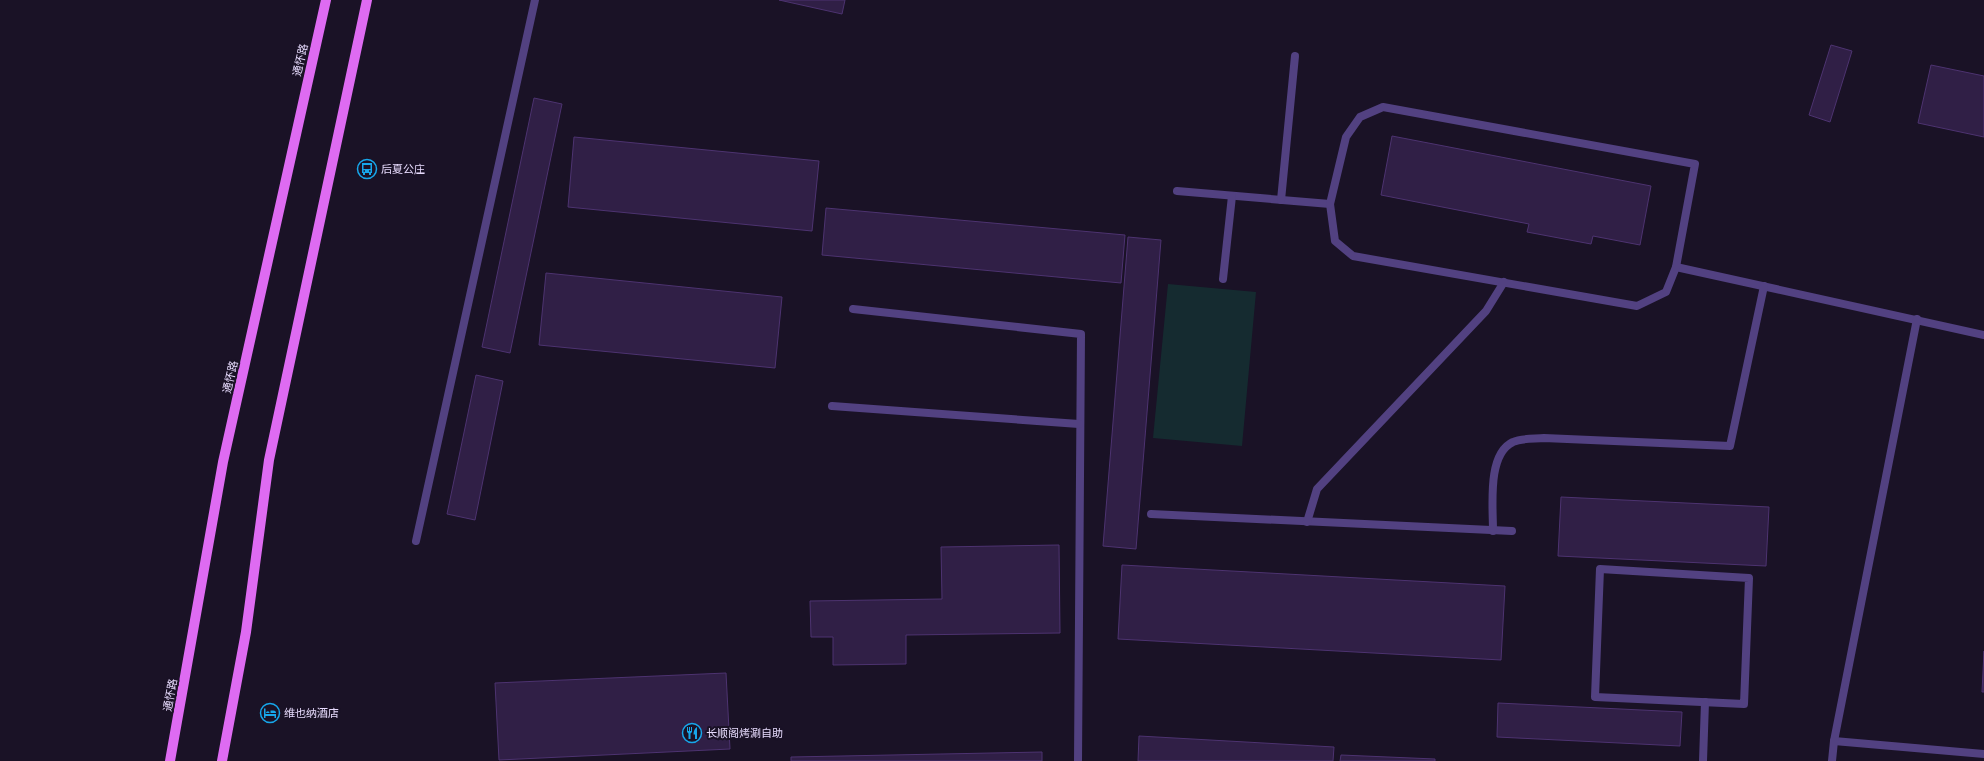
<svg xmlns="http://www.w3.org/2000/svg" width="1984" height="761" font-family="Inter,'Noto Sans SC',sans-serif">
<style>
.green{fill:#152b30}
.building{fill:#301f46;stroke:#4d3370}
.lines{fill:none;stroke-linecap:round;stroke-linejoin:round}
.service{stroke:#524181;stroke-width:8}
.primary{stroke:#de6bf2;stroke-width:10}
.labels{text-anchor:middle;stroke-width:4;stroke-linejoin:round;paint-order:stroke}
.street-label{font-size:11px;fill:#e6dafc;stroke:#1a1226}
.poi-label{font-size:11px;fill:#e6dafc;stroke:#1a1226;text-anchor:start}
</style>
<rect width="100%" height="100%" fill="#1a1226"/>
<polygon class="green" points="1168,284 1256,292 1242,446 1153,438"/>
<g class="building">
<polygon points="779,0 845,0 842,14"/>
<polygon points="1831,45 1852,51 1830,122 1809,115"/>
<polygon points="1931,65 1984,76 1984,137 1918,123"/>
<polygon points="534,98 562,104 510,353 482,347"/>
<polygon points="1392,136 1651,186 1640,245 1593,236 1591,244 1527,232 1529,224 1381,195"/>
<polygon points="574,137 819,161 812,231 568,207"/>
<polygon points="826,208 1125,235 1121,283 822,255"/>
<polygon points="1128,237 1161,240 1136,549 1103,546"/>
<polygon points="546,273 782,297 775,368 539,345"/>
<polygon points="476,375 503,381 475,520 447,514"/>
<polygon points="1561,497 1769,507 1766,566 1558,556"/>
<polygon points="1059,545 1060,633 906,635 906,664 833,665 833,637 811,637 810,601 942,599 941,547"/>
<polygon points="1122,565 1505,586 1501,660 1118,639"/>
<polygon points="1984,651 1984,692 1982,692"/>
<polygon points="726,673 730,749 499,760 495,683"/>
<polygon points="1498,703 1682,712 1680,746 1497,737"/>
<polygon points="1139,736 1334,747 1333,761 1138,761"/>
<polygon points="1042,752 1042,761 791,761 791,757"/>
<polygon points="1341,755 1435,759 1435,761 1340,761"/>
</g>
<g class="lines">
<g class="service">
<polyline points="1177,191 1330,204 1335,241 1353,256 1637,306 1666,292 1676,267 1984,335"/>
<polyline points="1281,200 1295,56"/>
<polyline points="1330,204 1346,137 1360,117 1383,107 1695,164 1676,267"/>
<polyline points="1223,279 1232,196"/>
<polyline points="853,309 1081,334 1078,761"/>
<polyline points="832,406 1079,424"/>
<polyline points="1151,514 1512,531"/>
<polyline points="1307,522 1317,489 1486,311 1504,282"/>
<path d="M1493,531C1493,506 1487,454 1513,442C1521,438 1535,439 1544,438L1730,446L1764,286"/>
<polyline points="416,541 535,0"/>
<polygon points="1600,569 1749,578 1744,704 1595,697"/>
<polyline points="1834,741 1984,754"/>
<polyline points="1703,761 1705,702"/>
<polyline points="1832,761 1834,741 1917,319"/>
</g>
<g class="primary">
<polyline points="170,761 223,462 326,0"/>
<polyline points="222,761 246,632 269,460 367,0"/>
</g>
</g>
<defs>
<g id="bus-ring" transform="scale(1)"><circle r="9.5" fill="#1a1226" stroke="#17a7eb" stroke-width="1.5"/><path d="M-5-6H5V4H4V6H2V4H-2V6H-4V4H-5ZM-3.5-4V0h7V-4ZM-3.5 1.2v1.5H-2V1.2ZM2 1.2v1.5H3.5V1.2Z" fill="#17a7eb"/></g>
<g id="hotel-ring" transform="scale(1)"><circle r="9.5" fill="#1a1226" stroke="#17a7eb" stroke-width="1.5"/><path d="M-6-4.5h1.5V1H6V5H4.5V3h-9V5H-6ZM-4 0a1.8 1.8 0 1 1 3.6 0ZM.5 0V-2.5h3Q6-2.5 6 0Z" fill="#17a7eb"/></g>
<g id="restaurant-ring" transform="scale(1)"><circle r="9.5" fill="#1a1226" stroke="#17a7eb" stroke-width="1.5"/><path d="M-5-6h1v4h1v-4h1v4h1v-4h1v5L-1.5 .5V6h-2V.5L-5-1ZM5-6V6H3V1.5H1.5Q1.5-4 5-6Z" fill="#17a7eb"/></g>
</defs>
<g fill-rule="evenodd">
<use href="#bus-ring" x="367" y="169"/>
<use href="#hotel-ring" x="270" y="713"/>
<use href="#restaurant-ring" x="692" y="733"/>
</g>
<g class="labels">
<g class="street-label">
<text transform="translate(300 60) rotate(-77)" y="4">通怀路</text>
<text transform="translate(230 377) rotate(-77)" y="4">通怀路</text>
<text transform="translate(170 695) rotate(-80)" y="4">通怀路</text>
</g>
<g class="poi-label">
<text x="381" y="173">后夏公庄</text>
<text x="284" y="717">维也纳酒店</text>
<text x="706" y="737">长顺阁烤涮自助</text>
</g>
</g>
</svg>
